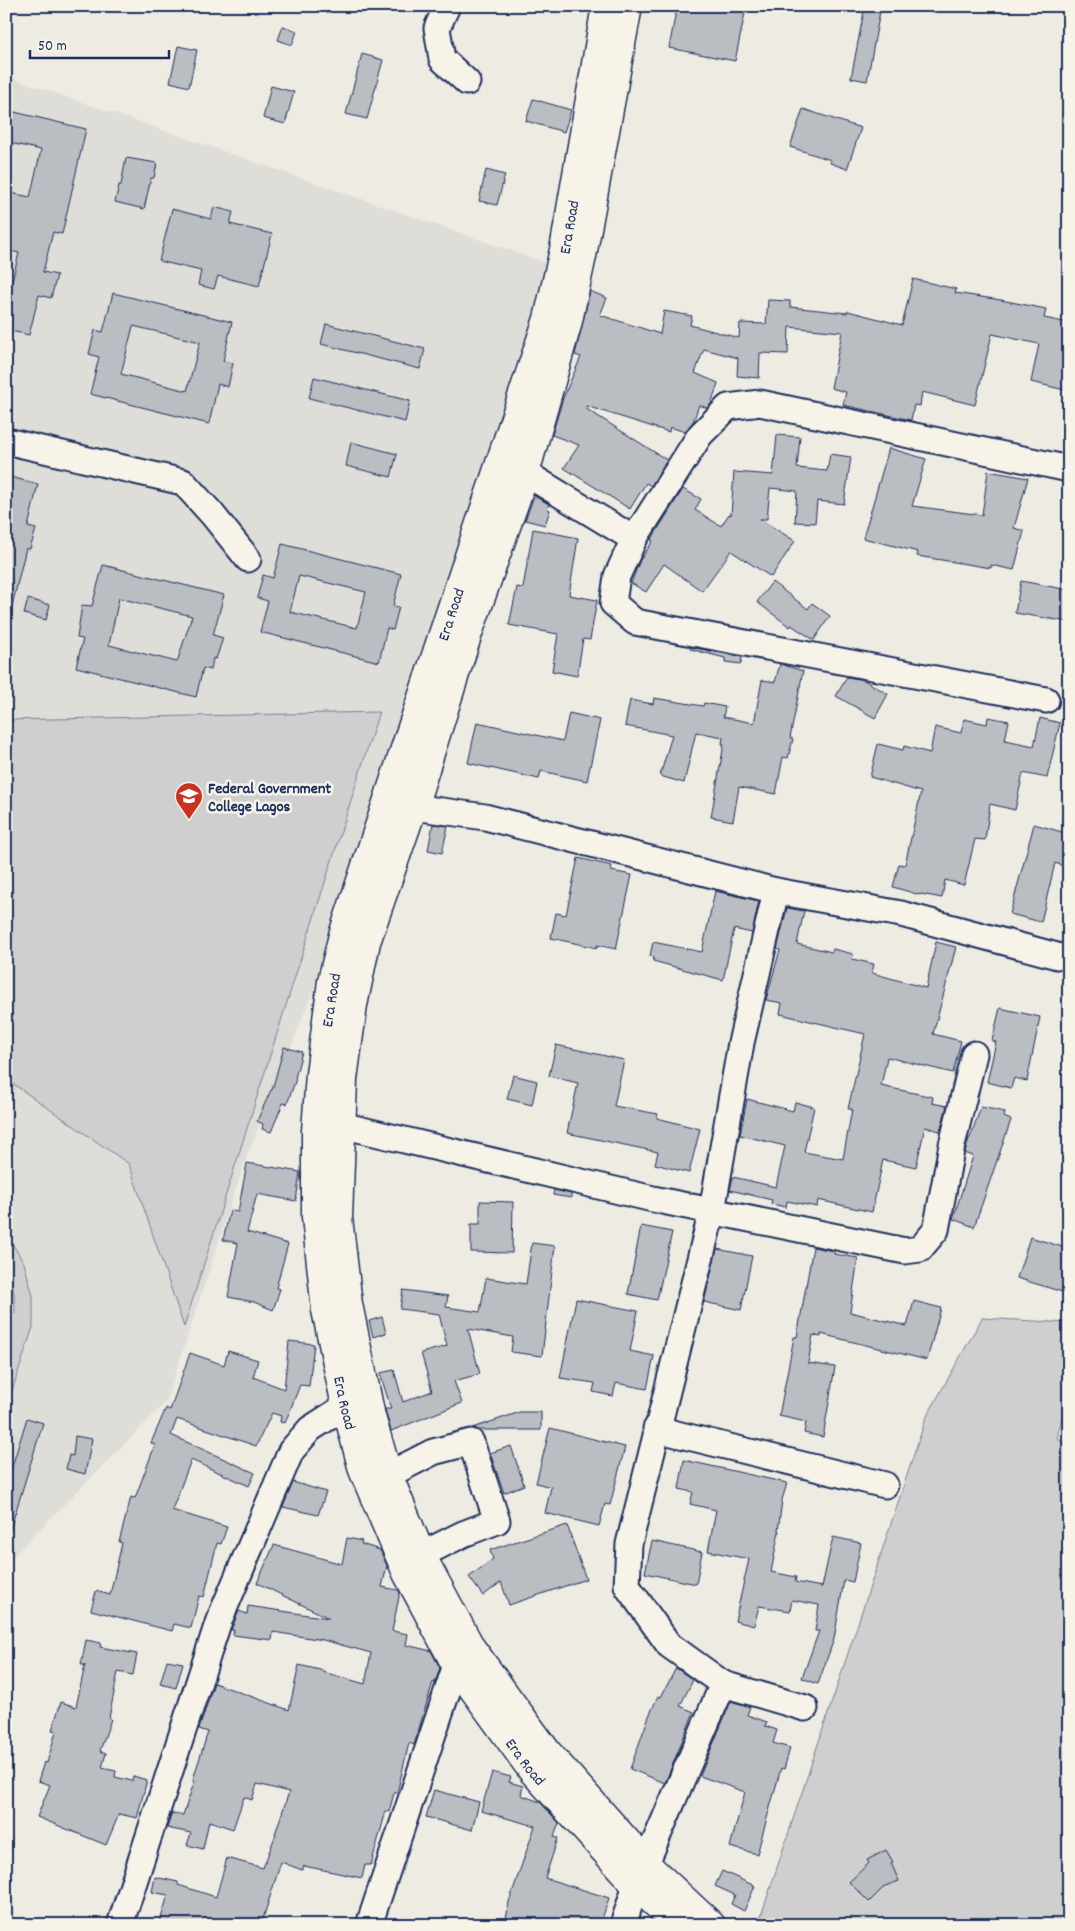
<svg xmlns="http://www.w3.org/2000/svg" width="1075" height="1931" font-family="Dekko,sans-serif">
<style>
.built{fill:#deddd8}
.green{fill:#cfcfcf;stroke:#757f96}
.building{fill:#babdc2;stroke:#1b2f5e;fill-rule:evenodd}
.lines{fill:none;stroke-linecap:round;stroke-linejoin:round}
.minor-casing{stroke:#1b2f5e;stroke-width:29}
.major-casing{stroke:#1b2f5e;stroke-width:31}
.minor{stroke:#f7f3e8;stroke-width:25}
.major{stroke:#f7f3e8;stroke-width:28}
.labels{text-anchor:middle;stroke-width:5;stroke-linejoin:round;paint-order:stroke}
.street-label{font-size:16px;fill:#1b2f5e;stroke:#f7f3e8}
.poi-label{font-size:16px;font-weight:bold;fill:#1b2f5e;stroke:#f7f3e8;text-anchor:start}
</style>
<rect width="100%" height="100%" fill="#eeebe2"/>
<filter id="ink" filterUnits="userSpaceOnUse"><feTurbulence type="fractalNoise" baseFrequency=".02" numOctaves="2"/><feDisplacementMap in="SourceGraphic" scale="10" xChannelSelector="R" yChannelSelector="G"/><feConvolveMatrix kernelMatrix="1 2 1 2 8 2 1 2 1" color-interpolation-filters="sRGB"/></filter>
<g filter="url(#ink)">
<polygon class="built" points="6,76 552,265 324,964 245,1161 166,1402 6,1563"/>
<g class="green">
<polygon points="379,712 184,1327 129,1164 6,1079 6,720"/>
<polygon points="6,1233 24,1263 33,1296 33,1327 6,1409 6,1311 15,1313 14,1293 6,1262"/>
<polygon points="982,1318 1069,1323 1069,1390 1057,1438 1069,1446 1069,1925 758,1925 926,1418"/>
</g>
<g class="building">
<polygon points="677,6 730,6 729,9 745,13 735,61 669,48"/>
<polygon points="865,6 881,6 867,81 851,78"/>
<polygon points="283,26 297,31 292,45 278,40"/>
<polygon points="178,46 197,50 189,87 170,82"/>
<polygon points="362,54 383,60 367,119 346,114"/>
<polygon points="271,86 294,92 285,124 263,118"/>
<polygon points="533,99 571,110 564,132 526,121"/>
<polygon points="803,109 861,128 847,169 830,163 831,160 790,147"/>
<polygon points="6,110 86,129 62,234 53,232 43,272 57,275 51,298 39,295 29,335 6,330 6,297 8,297 19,253 6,250 6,192 30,197 41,150 6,142"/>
<polygon points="126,158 157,163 154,178 151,178 144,209 115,202 119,185 121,185"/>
<polygon points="486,170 505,175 497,205 479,201"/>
<polygon points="214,207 233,212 230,224 272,234 259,286 218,276 214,289 198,285 201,271 159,261 172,209 211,219"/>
<polygon points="913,279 956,289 955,293 1001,300 1046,309 1044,318 1069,323 1069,391 1031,382 1039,344 992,334 975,405 922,392 920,406 914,405 911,420 843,405 846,392 831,388 842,332 789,327 788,354 760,353 759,378 737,376 738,358 704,349 695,373 718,383 711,404 707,408 699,405 693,422 685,432 670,427 669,432 586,406 585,408 667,460 651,486 646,483 630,509 564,468 579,445 552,435 563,398 581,357 575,355 590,291 607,298 600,315 660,334 664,311 692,316 690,325 739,338 740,323 766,324 768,300 790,301 790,307 847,313 848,311 902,325"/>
<path d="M113,293L232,322L223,361L233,363L228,387L218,384L209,424L90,394L99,357L89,354L95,330L103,332ZM133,326L200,342L187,391L121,374Z"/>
<polygon points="326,324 425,349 420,369 321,344"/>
<polygon points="314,377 410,401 405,422 309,398"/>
<polygon points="777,435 800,437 797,468 827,471 830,454 851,457 844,504 817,501 815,523 795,522 797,491 770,488 767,519 760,519 795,541 771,577 731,551 702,591 664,564 646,592 631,583 640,560 653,541 651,540 683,489 701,499 695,510 721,526 729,514 731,515 734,472 773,475"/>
<polygon points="351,442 397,454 391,477 346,466"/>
<polygon points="889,448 926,459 912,506 982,515 988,471 1028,478 1014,528 1024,531 1014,570 991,565 991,568 917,556 918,552 863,538"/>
<polygon points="6,476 38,484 28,527 36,529 30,549 26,548 12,606 6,606"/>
<polygon points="534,496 549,504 547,509 550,510 545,525 525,520"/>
<polygon points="533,529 578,538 569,595 597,600 590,640 583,639 577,676 552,671 558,634 509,625 517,587 523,588"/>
<path d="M282,544L401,574L393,606L399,607L393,630L387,628L379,662L260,632L268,601L257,598L263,575L273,578ZM299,576L366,592L357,628L290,612Z"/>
<path d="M103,565L224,595L213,635L223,638L216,659L213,658L211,670L203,668L196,697L76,667L83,639L77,638L82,605L92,606ZM119,598L192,616L177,662L109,645Z"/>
<polygon points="1021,581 1069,590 1069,622 1015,613"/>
<polygon points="772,582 808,609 812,603 830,616 814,640 791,625 790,627 757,602"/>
<polygon points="28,599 50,605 46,620 24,614"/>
<polygon points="690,647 742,657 741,664 725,662 725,658 690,649"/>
<polygon points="780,664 803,671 790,738 793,739 788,758 783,757 776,794 739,787 733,821 711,817 724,744 722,744 723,737 696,732 684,783 660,776 672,735 625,726 630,700 653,704 654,698 703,706 704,703 725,707 723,717 754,723 762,680 775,682"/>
<polygon points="847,677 864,680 888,694 875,718 836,696"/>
<polygon points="569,713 600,720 587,781 541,771 539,779 468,763 477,722 563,741"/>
<polygon points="988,717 1009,721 1005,740 1034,746 1040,718 1060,723 1047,778 1023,773 1015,810 990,804 985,840 975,839 964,885 945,880 942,898 921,894 920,895 893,887 899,864 905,865 921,792 870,777 878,744 903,750 904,746 930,753 935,727 961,733 964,719 987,724"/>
<polygon points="433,824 448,826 442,853 428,850"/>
<polygon points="1034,824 1069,834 1069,868 1055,863 1041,922 1010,914"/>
<polygon points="578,858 612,866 611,871 632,875 616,949 597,945 597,948 551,938 556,913 566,915"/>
<polygon points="715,891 759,901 752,933 734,929 723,980 653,961 654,957 650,956 653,942 702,952"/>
<polygon points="787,908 804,911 797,944 832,952 833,949 853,954 852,959 874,964 872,973 926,988 936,942 956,947 933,1034 961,1041 953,1073 887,1057 881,1086 933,1097 932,1103 947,1106 940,1131 925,1127 916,1167 883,1160 872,1212 818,1200 817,1207 787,1201 786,1207 771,1204 772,1200 730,1190 733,1177 776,1187 785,1146 740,1135 747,1099 793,1111 795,1102 814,1107 804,1152 843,1159 852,1109 848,1109 865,1034 780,1014 782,1003 766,1000 780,950 777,949"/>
<polygon points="1000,1008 1040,1017 1027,1081 1014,1078 1011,1088 987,1082 996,1042 992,1041"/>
<polygon points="556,1045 624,1060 614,1106 658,1114 657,1118 700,1129 689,1173 655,1164 658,1152 567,1133 578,1083 549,1076"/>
<polygon points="284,1047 302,1052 295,1078 296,1079 287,1104 283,1103 271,1132 262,1129 263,1124 257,1121 271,1090 272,1090"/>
<polygon points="513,1075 537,1081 532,1105 507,1099"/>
<polygon points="981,1107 1005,1112 1004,1117 1011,1120 974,1227 953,1219 973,1156 965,1153 969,1138 970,1138"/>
<polygon points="247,1163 300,1172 296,1201 257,1194 247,1232 288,1244 276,1288 280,1289 273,1310 254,1302 228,1297 238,1243 223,1240 230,1210 238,1212"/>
<polygon points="554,1190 571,1194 571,1198 553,1195"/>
<polygon points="480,1201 513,1202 512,1253 471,1252 471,1224 480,1224"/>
<polygon points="641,1226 672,1232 657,1300 628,1294"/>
<polygon points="1030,1237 1069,1249 1069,1294 1017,1278"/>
<polygon points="532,1243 555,1246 542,1356 511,1352 513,1337 468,1329 480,1374 454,1381 462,1403 391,1431 385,1409 391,1409 380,1373 394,1370 403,1402 432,1391 421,1353 447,1346 439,1314 400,1309 403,1290 448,1296 446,1307 480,1312 486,1278 526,1284"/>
<polygon points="813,1247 834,1251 834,1254 858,1258 850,1312 907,1326 914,1301 941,1308 927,1360 837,1338 821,1334 821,1337 813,1335 808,1363 835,1367 823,1437 804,1433 806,1422 779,1416 794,1337 797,1337"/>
<polygon points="717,1249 752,1256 741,1310 704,1302"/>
<polygon points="576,1299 638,1311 630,1351 654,1356 647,1389 616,1383 613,1396 593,1392 595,1383 560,1378"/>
<polygon points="382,1317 386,1333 373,1337 369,1321"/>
<polygon points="289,1341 314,1344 309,1386 300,1385 285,1423 280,1422 281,1416 272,1413 256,1446 177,1419 171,1435 255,1473 249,1486 191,1460 172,1510 227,1527 221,1544 217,1543 204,1597 199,1596 191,1628 174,1624 172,1631 91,1610 96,1591 110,1595 122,1543 119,1542 131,1497 135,1498 155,1445 151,1443 166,1408 170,1410 190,1353 224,1365 228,1351 258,1360 253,1377 284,1389"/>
<polygon points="520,1412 541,1412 541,1430 479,1430 473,1428"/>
<polygon points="27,1418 43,1423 10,1530 6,1529 6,1486"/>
<polygon points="550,1428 625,1447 610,1505 605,1504 599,1526 545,1513 551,1487 536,1483"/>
<polygon points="75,1436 92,1439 85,1474 66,1469 69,1455 73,1456"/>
<polygon points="511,1446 524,1485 504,1493 490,1453"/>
<polygon points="684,1460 787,1483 782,1500 778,1531 779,1531 771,1572 796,1577 795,1582 822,1587 833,1537 861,1543 853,1582 844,1580 834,1639 818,1684 802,1678 819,1631 815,1631 819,1605 792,1600 790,1611 759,1606 754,1626 735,1621 749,1559 708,1551 716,1510 690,1504 693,1492 679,1489"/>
<polygon points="293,1482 326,1492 318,1515 283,1507"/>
<polygon points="567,1525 586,1579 509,1605 501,1582 483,1596 469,1577 493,1559 490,1550"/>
<polygon points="347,1538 362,1541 361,1544 380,1550 387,1566 382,1587 398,1590 400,1592 392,1631 408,1634 406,1645 431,1651 440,1668 435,1683 433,1682 414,1745 409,1743 397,1793 394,1793 389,1812 386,1811 371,1865 365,1865 362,1878 304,1866 302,1870 281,1862 261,1925 159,1925 168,1895 152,1892 155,1877 178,1882 178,1885 216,1897 227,1858 263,1868 276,1834 275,1834 289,1792 257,1784 252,1800 244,1797 233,1829 209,1821 203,1849 187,1845 191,1833 167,1828 172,1813 183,1815 195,1780 193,1779 208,1732 199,1729 214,1683 289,1710 299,1665 324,1671 323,1672 365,1684 371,1653 323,1640 273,1632 272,1640 233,1635 234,1630 231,1630 239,1611 247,1614 248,1606 329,1618 257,1583 274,1545 342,1564"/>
<polygon points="652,1541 702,1552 696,1584 645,1573"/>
<polygon points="86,1640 101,1643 100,1647 137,1654 133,1675 118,1672 109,1718 111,1719 100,1751 106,1753 102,1768 116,1771 115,1777 132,1781 133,1776 147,1780 137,1818 119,1814 106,1845 37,1817 50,1785 38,1781 44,1762 47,1763 56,1731 52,1730 61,1702 76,1707 85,1665 81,1665"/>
<polygon points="167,1660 183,1663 176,1688 160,1684"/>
<polygon points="676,1668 693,1680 680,1706 694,1712 665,1783 630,1769 649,1716 658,1696 661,1697"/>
<polygon points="731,1701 750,1707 747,1715 767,1722 765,1726 777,1730 773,1743 790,1748 784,1769 781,1768 757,1854 730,1847 745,1792 700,1776"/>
<polygon points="492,1772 511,1777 509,1782 523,1786 521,1795 540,1802 559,1823 554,1837 558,1838 545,1878 609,1898 600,1925 505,1925 509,1902 535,1826 481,1811"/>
<polygon points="434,1790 479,1802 472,1830 426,1817"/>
<polygon points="886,1850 893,1862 891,1863 899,1881 885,1886 869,1902 849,1882 869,1863 867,1860"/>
<polygon points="722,1871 755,1886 744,1911 731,1904 735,1895 715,1886"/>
</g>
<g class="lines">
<g class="minor-casing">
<g id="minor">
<polyline points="447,6 437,28 442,59 467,82"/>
<polyline points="6,441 183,482 212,514 248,559"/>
<polyline points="525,473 634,539"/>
<polyline points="1046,700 635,622 613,603 617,576 634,539 700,435 728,407 760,403 1069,469"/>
<polyline points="413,807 485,817 776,891 901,914 1057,956"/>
<polyline points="341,1125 653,1199 905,1251 920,1249 936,1230 952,1145 974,1054"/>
<polyline points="656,1429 885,1485"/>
<polyline points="388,1475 433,1452 471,1442 497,1521 463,1534 421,1555"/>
<polyline points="723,1684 805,1708"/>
<polyline points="646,1863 723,1684 669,1645 627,1586 629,1544 712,1211 741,1043 776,891"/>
<polyline points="120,1925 218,1623 291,1451 310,1429 346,1406"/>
<polyline points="369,1925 456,1665"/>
<polyline points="623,1925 636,1885"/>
</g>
</g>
<g class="major-casing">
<g id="major">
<path id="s1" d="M606,6L564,250L548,319L343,935L332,981L320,1074L316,1131V1217L326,1310L346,1406L363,1470L407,1573L456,1665L532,1770L636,1885L679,1925"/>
<polyline points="628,6 582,256 567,325 525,473 467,636 413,807 366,942 353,1005 343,1079 338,1218 348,1304 371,1417 388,1475 421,1555 471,1648 547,1752 652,1870 711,1925"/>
</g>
</g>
<use href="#minor" class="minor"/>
<use href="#major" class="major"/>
</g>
</g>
<defs>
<g id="school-pin" transform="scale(1.4375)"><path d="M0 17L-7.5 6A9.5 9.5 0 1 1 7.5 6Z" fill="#c8321e" stroke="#f7f3e8"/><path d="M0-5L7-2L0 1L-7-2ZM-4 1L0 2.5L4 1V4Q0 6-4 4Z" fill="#fff"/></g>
</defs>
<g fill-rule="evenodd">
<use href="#school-pin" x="189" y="796"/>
</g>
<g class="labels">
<g class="street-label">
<text transform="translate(568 227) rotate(-80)" y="6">Era Road</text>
<text transform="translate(450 614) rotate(-72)" y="6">Era Road</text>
<text transform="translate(330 1000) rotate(-81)" y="6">Era Road</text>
<text dy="6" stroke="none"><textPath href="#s1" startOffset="1440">Era Road</textPath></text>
<text dy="6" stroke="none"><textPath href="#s1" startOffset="1845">Era Road</textPath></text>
</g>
<g class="poi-label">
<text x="208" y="793">Federal Government<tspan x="208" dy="18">College Lagos</tspan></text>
</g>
</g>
<rect width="1075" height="1931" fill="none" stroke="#f7f3e8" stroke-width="25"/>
<rect x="12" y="12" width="1050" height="1906" fill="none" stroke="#1b2f5e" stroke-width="2" filter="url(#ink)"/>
<path d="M30 50v8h139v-8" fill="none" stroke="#1b2f5e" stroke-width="2.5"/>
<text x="38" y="50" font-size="15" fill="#1b2f5e" stroke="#f7f3e8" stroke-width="4" paint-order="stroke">50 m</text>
</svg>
